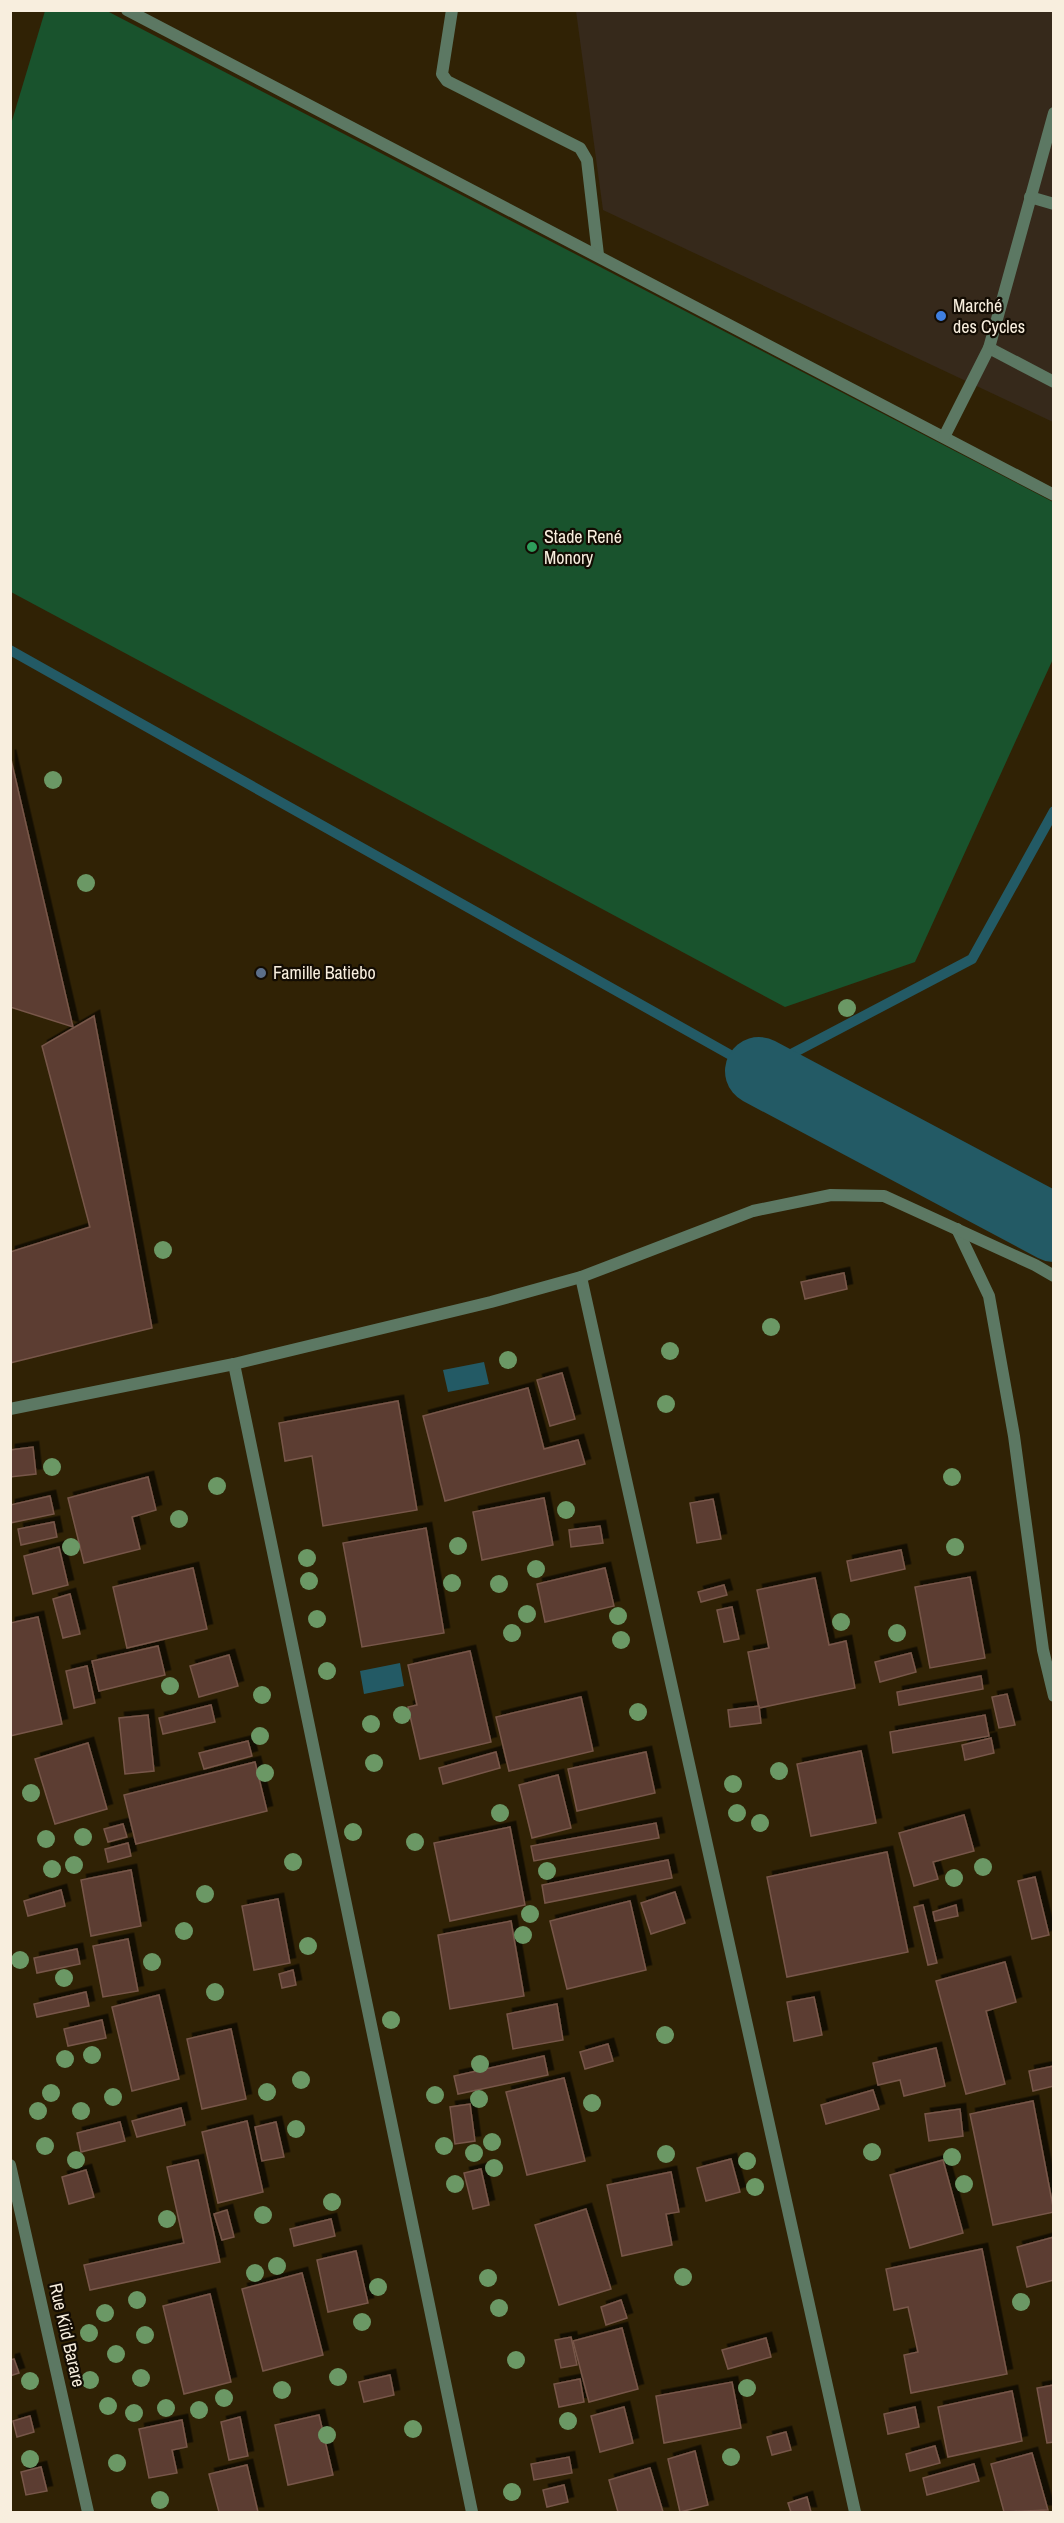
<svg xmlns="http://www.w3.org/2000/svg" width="1064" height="2523" font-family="'Archivo Narrow',sans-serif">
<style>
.commercial{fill:#36291b}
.green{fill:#19532d}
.water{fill:#235a65}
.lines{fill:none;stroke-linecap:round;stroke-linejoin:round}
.stream{stroke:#235a65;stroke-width:10}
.river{stroke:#235a65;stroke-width:68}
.building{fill:#5b3d31;stroke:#78574a;stroke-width:1.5;filter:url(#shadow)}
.service{stroke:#5c7863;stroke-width:12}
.minor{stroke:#5c7863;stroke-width:12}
.tree{fill:#6b9865}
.shop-dot{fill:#3f7fe0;stroke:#130c03;stroke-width:2}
.leisure-dot{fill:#2e9e5b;stroke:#130c03;stroke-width:2}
.service-dot{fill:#5c6f8a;stroke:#130c03;stroke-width:2}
.labels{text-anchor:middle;stroke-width:4.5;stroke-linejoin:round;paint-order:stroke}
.poi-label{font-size:18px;fill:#f8eede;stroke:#130c03;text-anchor:start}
.street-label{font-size:18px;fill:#f8eede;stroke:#130c03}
</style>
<defs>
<filter id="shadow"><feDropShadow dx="5.5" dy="-5.5" stdDeviation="0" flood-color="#0009"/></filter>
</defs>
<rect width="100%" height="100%" fill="#302205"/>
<polygon class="commercial" points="576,11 1053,11 1053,422 603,210"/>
<polygon class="green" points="45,11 107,11 1053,502 1053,659 915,962 785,1007 11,592 11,124"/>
<g class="water">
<polygon points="484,1362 489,1384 448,1392 443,1370"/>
<polygon points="400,1663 404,1686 364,1694 360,1671"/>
</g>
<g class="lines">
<polyline class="stream" points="10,650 759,1071 972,959 1054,811"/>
<polyline class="river" points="759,1071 1054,1228"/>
</g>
<g class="building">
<polygon points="10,755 73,1027 10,1007"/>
<polygon points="94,1016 152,1328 10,1363 10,1252 90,1227 42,1046"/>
<polygon points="844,1273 847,1289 805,1299 801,1282"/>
<polygon points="562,1373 575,1419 550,1426 537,1380"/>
<polygon points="528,1388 544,1449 578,1440 585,1464 445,1501 423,1416"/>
<polygon points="398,1401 417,1510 323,1526 312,1456 285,1461 279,1423"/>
<polygon points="33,1447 36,1474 10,1477 10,1450"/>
<polygon points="148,1477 156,1510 132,1517 140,1549 84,1563 68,1498"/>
<polygon points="50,1496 54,1514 10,1523 10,1505"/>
<polygon points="544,1498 553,1545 482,1560 473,1512"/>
<polygon points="713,1499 721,1539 697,1543 690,1503"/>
<polygon points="54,1522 57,1537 21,1545 18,1529"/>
<polygon points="600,1526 603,1543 571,1547 569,1530"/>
<polygon points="426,1528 444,1633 362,1647 343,1543"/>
<polygon points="59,1547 68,1585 33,1594 24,1556"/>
<polygon points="901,1550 905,1569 851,1581 847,1561"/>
<polygon points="193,1568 207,1629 127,1648 113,1587"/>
<polygon points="605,1568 614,1606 545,1622 537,1584"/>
<polygon points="970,1577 985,1658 930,1668 915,1587"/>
<polygon points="815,1578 829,1645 846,1641 855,1688 759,1708 748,1652 769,1648 757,1590"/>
<polygon points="724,1585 727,1595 701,1602 698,1592"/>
<polygon points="70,1594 80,1634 63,1638 53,1599"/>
<polygon points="732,1607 739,1639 724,1642 717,1610"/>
<polygon points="38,1617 62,1724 10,1736 10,1623"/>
<polygon points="158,1646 165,1675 99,1691 92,1661"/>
<polygon points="470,1651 491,1742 420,1759 408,1707 417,1705 408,1665"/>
<polygon points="911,1653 916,1672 880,1682 875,1662"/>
<polygon points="229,1655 238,1686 199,1697 190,1666"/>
<polygon points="87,1666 95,1703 74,1708 66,1671"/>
<polygon points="981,1676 983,1689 899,1705 897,1692"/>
<polygon points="1007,1694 1015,1725 999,1728 992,1697"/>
<polygon points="581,1697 593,1751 509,1771 496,1717"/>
<polygon points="211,1705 215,1722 163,1734 159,1718"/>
<polygon points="759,1706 761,1723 730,1727 728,1710"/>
<polygon points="148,1715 154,1771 125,1774 119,1718"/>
<polygon points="985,1715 989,1736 893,1753 890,1732"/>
<polygon points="991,1738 994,1753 965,1760 962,1745"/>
<polygon points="248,1741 252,1756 204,1769 199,1753"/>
<polygon points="88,1743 107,1809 55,1824 35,1759"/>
<polygon points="861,1751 876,1823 811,1836 797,1764"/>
<polygon points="496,1752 500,1768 443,1784 439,1768"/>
<polygon points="646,1752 655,1793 577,1811 568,1769"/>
<polygon points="255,1762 267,1811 136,1844 124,1795"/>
<polygon points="558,1775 571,1828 532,1838 519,1785"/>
<polygon points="964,1815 974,1851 933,1862 938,1879 914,1886 899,1833"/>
<polygon points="656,1823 659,1838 534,1861 531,1846"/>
<polygon points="123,1824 127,1837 108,1842 104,1829"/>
<polygon points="510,1827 525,1905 450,1921 434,1843"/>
<polygon points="128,1843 131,1856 108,1862 105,1849"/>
<polygon points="887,1852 908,1952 787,1977 767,1877"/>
<polygon points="668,1860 672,1878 545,1903 542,1885"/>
<polygon points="131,1870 141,1926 91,1936 81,1880"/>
<polygon points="1035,1877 1049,1935 1032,1939 1018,1881"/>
<polygon points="61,1890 65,1906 28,1916 24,1901"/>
<polygon points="675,1892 685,1923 651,1934 641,1903"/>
<polygon points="278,1899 290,1963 254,1970 242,1906"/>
<polygon points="630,1901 646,1970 567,1989 550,1921"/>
<polygon points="923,1905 937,1963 928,1965 914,1907"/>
<polygon points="956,1905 958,1916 935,1921 933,1912"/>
<polygon points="511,1921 524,1996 450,2009 438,1935"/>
<polygon points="128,1939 138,1991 103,1997 93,1946"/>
<polygon points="77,1949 80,1964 37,1973 34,1958"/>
<polygon points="1005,1962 1016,2002 986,2011 1005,2084 966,2094 936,1981"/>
<polygon points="293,1970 296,1985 282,1988 279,1974"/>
<polygon points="86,1992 89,2006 37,2017 34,2004"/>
<polygon points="159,1995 179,2079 132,2091 112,2007"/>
<polygon points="814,1997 822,2035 794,2041 787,2002"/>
<polygon points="557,2004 563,2040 513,2049 507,2014"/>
<polygon points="102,2020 106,2038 68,2046 64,2029"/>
<polygon points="231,2029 246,2099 202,2109 187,2039"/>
<polygon points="608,2044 613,2061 585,2069 580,2052"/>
<polygon points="936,2048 945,2086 904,2096 900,2080 878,2085 873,2063"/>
<polygon points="544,2056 548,2075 458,2094 454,2076"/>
<polygon points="1054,2066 1054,2086 1033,2091 1029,2071"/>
<polygon points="564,2078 585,2161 527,2175 506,2092"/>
<polygon points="873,2090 879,2109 826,2124 821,2105"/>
<polygon points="1033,2101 1054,2212 993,2225 970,2114"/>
<polygon points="470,2104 475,2141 455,2144 450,2107"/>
<polygon points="181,2108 185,2125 137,2137 132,2121"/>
<polygon points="960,2109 963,2136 929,2141 925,2114"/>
<polygon points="247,2121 263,2192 218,2203 202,2132"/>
<polygon points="120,2122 125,2141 81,2152 77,2133"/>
<polygon points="276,2122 284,2157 262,2161 255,2127"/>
<polygon points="731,2159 740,2192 706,2201 697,2168"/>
<polygon points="198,2160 220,2262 90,2290 84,2265 184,2243 167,2167"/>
<polygon points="943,2160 963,2233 910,2248 890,2175"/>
<polygon points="481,2169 489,2205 473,2209 464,2173"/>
<polygon points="86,2170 94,2197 69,2204 62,2177"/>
<polygon points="671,2172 679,2212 666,2214 672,2245 622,2256 607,2185"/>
<polygon points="586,2209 611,2289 559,2305 535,2225"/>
<polygon points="227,2210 234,2237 222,2240 214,2214"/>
<polygon points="331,2219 335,2236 294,2246 290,2229"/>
<polygon points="1054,2237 1054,2280 1027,2287 1017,2247"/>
<polygon points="982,2249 1007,2374 911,2393 904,2355 918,2352 908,2307 894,2310 886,2269"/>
<polygon points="356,2251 368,2303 328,2312 317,2260"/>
<polygon points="302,2273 323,2355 263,2371 242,2289"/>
<polygon points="210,2294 231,2382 184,2394 163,2306"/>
<polygon points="621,2300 627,2318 606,2325 601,2307"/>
<polygon points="622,2328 638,2389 589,2402 573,2341"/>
<polygon points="571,2337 577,2365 561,2368 555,2340"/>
<polygon points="766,2338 771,2357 728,2369 722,2350"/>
<polygon points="14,2359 19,2373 10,2376 10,2360"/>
<polygon points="390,2375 394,2395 364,2402 359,2382"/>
<polygon points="580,2379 584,2402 559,2407 554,2384"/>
<polygon points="732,2382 741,2428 664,2443 656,2396"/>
<polygon points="1054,2385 1054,2442 1047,2443 1037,2388"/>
<polygon points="1012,2391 1022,2441 948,2457 938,2407"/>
<polygon points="624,2407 633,2443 600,2452 591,2416"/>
<polygon points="915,2407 919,2427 888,2434 884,2414"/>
<polygon points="319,2415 333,2475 288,2485 275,2425"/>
<polygon points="30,2416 34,2432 17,2437 13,2421"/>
<polygon points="240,2417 248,2456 229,2460 221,2422"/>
<polygon points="182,2420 187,2447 172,2450 177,2473 149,2478 139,2429"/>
<polygon points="786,2432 791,2450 772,2455 767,2437"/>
<polygon points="935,2446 940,2463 910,2471 906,2454"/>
<polygon points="695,2451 708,2505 680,2512 668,2459"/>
<polygon points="1032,2453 1048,2510 1004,2512 991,2464"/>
<polygon points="569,2457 572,2473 534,2480 531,2464"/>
<polygon points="974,2464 979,2481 927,2495 923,2478"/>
<polygon points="247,2465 258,2512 219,2512 209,2474"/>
<polygon points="41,2467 47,2491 26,2495 21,2472"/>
<polygon points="650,2468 663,2512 618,2512 609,2480"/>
<polygon points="564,2485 568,2502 547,2507 543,2490"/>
<polygon points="807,2497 811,2512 791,2512 788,2503"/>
</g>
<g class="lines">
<polyline class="service" points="452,10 442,74 447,81 580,148 587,160 598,255"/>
<g class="minor">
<polyline points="127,10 1054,495"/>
<polyline points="1030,197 1054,204"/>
<polyline points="989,348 1054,382"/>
<polyline points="944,437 989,348 1054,113"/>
<polyline points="957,1229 989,1296 1014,1436 1043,1650 1054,1696"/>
<polyline points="581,1277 855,2512"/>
<polyline points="234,1364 472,2512"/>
<polyline points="10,1409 234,1364 491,1302 581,1277 753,1211 831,1195 884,1196 1035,1265 1054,1276"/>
<polyline points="10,2165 88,2512"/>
</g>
</g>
<g class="tree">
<circle cx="53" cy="780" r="9"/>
<circle cx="86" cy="883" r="9"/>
<circle cx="847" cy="1008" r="9"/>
<circle cx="163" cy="1250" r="9"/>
<circle cx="771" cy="1327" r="9"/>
<circle cx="670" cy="1351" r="9"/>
<circle cx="508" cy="1360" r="9"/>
<circle cx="666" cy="1404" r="9"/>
<circle cx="52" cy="1467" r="9"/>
<circle cx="952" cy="1477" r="9"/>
<circle cx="217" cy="1486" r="9"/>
<circle cx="566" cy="1510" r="9"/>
<circle cx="179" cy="1519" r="9"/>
<circle cx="458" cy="1546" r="9"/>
<circle cx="71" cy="1547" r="9"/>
<circle cx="955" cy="1547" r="9"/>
<circle cx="307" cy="1558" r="9"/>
<circle cx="536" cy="1569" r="9"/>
<circle cx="309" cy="1581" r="9"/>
<circle cx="452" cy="1583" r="9"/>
<circle cx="499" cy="1584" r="9"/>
<circle cx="527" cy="1614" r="9"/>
<circle cx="618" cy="1616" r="9"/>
<circle cx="317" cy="1619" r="9"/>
<circle cx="841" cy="1622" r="9"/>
<circle cx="512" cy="1633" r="9"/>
<circle cx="897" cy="1633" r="9"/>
<circle cx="621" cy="1640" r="9"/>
<circle cx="327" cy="1671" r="9"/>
<circle cx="170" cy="1686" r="9"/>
<circle cx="262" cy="1695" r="9"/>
<circle cx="638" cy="1712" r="9"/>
<circle cx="402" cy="1715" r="9"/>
<circle cx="371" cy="1724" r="9"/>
<circle cx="260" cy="1736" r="9"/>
<circle cx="374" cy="1763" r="9"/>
<circle cx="779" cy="1771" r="9"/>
<circle cx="265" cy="1773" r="9"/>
<circle cx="733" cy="1784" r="9"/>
<circle cx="31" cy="1793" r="9"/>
<circle cx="500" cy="1813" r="9"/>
<circle cx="737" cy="1813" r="9"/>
<circle cx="760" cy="1823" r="9"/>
<circle cx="353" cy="1832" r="9"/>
<circle cx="83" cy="1837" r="9"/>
<circle cx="46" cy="1839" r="9"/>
<circle cx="415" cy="1842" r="9"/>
<circle cx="293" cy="1862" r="9"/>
<circle cx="74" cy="1865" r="9"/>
<circle cx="983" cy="1867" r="9"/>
<circle cx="52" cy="1869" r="9"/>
<circle cx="547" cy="1871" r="9"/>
<circle cx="954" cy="1878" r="9"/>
<circle cx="205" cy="1894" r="9"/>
<circle cx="530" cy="1914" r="9"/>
<circle cx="184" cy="1931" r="9"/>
<circle cx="523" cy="1935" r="9"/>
<circle cx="308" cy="1946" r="9"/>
<circle cx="20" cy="1960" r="9"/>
<circle cx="152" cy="1962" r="9"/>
<circle cx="64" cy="1978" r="9"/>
<circle cx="215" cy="1992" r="9"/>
<circle cx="391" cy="2020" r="9"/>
<circle cx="665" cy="2035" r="9"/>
<circle cx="92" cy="2055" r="9"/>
<circle cx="65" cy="2059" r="9"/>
<circle cx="480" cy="2064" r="9"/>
<circle cx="301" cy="2080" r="9"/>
<circle cx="267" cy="2092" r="9"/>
<circle cx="51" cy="2093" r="9"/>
<circle cx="435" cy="2095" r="9"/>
<circle cx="113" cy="2097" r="9"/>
<circle cx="479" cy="2099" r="9"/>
<circle cx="592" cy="2103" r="9"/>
<circle cx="38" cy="2111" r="9"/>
<circle cx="81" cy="2111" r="9"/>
<circle cx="296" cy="2129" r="9"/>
<circle cx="492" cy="2142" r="9"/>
<circle cx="45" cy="2146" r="9"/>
<circle cx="444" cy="2146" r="9"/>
<circle cx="872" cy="2152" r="9"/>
<circle cx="474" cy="2153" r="9"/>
<circle cx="666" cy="2154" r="9"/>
<circle cx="952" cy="2157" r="9"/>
<circle cx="76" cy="2160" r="9"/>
<circle cx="747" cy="2161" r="9"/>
<circle cx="494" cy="2168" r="9"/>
<circle cx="455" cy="2184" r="9"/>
<circle cx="964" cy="2184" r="9"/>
<circle cx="755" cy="2187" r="9"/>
<circle cx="332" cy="2202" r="9"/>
<circle cx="263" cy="2215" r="9"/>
<circle cx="167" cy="2219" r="9"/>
<circle cx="277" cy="2266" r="9"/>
<circle cx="255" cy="2273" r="9"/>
<circle cx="683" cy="2277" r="9"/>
<circle cx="488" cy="2278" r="9"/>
<circle cx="378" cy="2287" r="9"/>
<circle cx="137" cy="2300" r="9"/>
<circle cx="1021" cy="2302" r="9"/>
<circle cx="499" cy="2308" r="9"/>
<circle cx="105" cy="2313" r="9"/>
<circle cx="362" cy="2322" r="9"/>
<circle cx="89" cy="2333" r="9"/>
<circle cx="145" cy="2335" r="9"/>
<circle cx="116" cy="2354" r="9"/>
<circle cx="516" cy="2360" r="9"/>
<circle cx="338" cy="2377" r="9"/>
<circle cx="141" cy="2378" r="9"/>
<circle cx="90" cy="2380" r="9"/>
<circle cx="30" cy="2381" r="9"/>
<circle cx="747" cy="2388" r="9"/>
<circle cx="282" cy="2390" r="9"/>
<circle cx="224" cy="2398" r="9"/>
<circle cx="108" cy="2406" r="9"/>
<circle cx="166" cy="2408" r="9"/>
<circle cx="199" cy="2410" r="9"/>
<circle cx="134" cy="2413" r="9"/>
<circle cx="568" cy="2421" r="9"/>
<circle cx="413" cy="2429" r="9"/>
<circle cx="327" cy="2435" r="9"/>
<circle cx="731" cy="2457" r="9"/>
<circle cx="30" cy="2459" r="9"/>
<circle cx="117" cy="2463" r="9"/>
<circle cx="512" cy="2492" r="9"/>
<circle cx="160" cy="2500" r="9"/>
</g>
<circle class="shop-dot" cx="941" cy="316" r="6"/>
<circle class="leisure-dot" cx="532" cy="547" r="6"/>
<circle class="service-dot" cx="261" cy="973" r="6"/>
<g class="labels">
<g class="poi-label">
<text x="953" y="312">Marché<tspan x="953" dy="21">des Cycles</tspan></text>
<text x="544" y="543">Stade René<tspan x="544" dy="21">Monory</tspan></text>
<text x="273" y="979">Famille Batiebo</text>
</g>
<g class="street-label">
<text transform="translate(67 2335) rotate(77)" y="6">Rue Kiid Barare</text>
</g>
</g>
<rect width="1064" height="2523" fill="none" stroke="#f8eede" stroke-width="24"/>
</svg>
